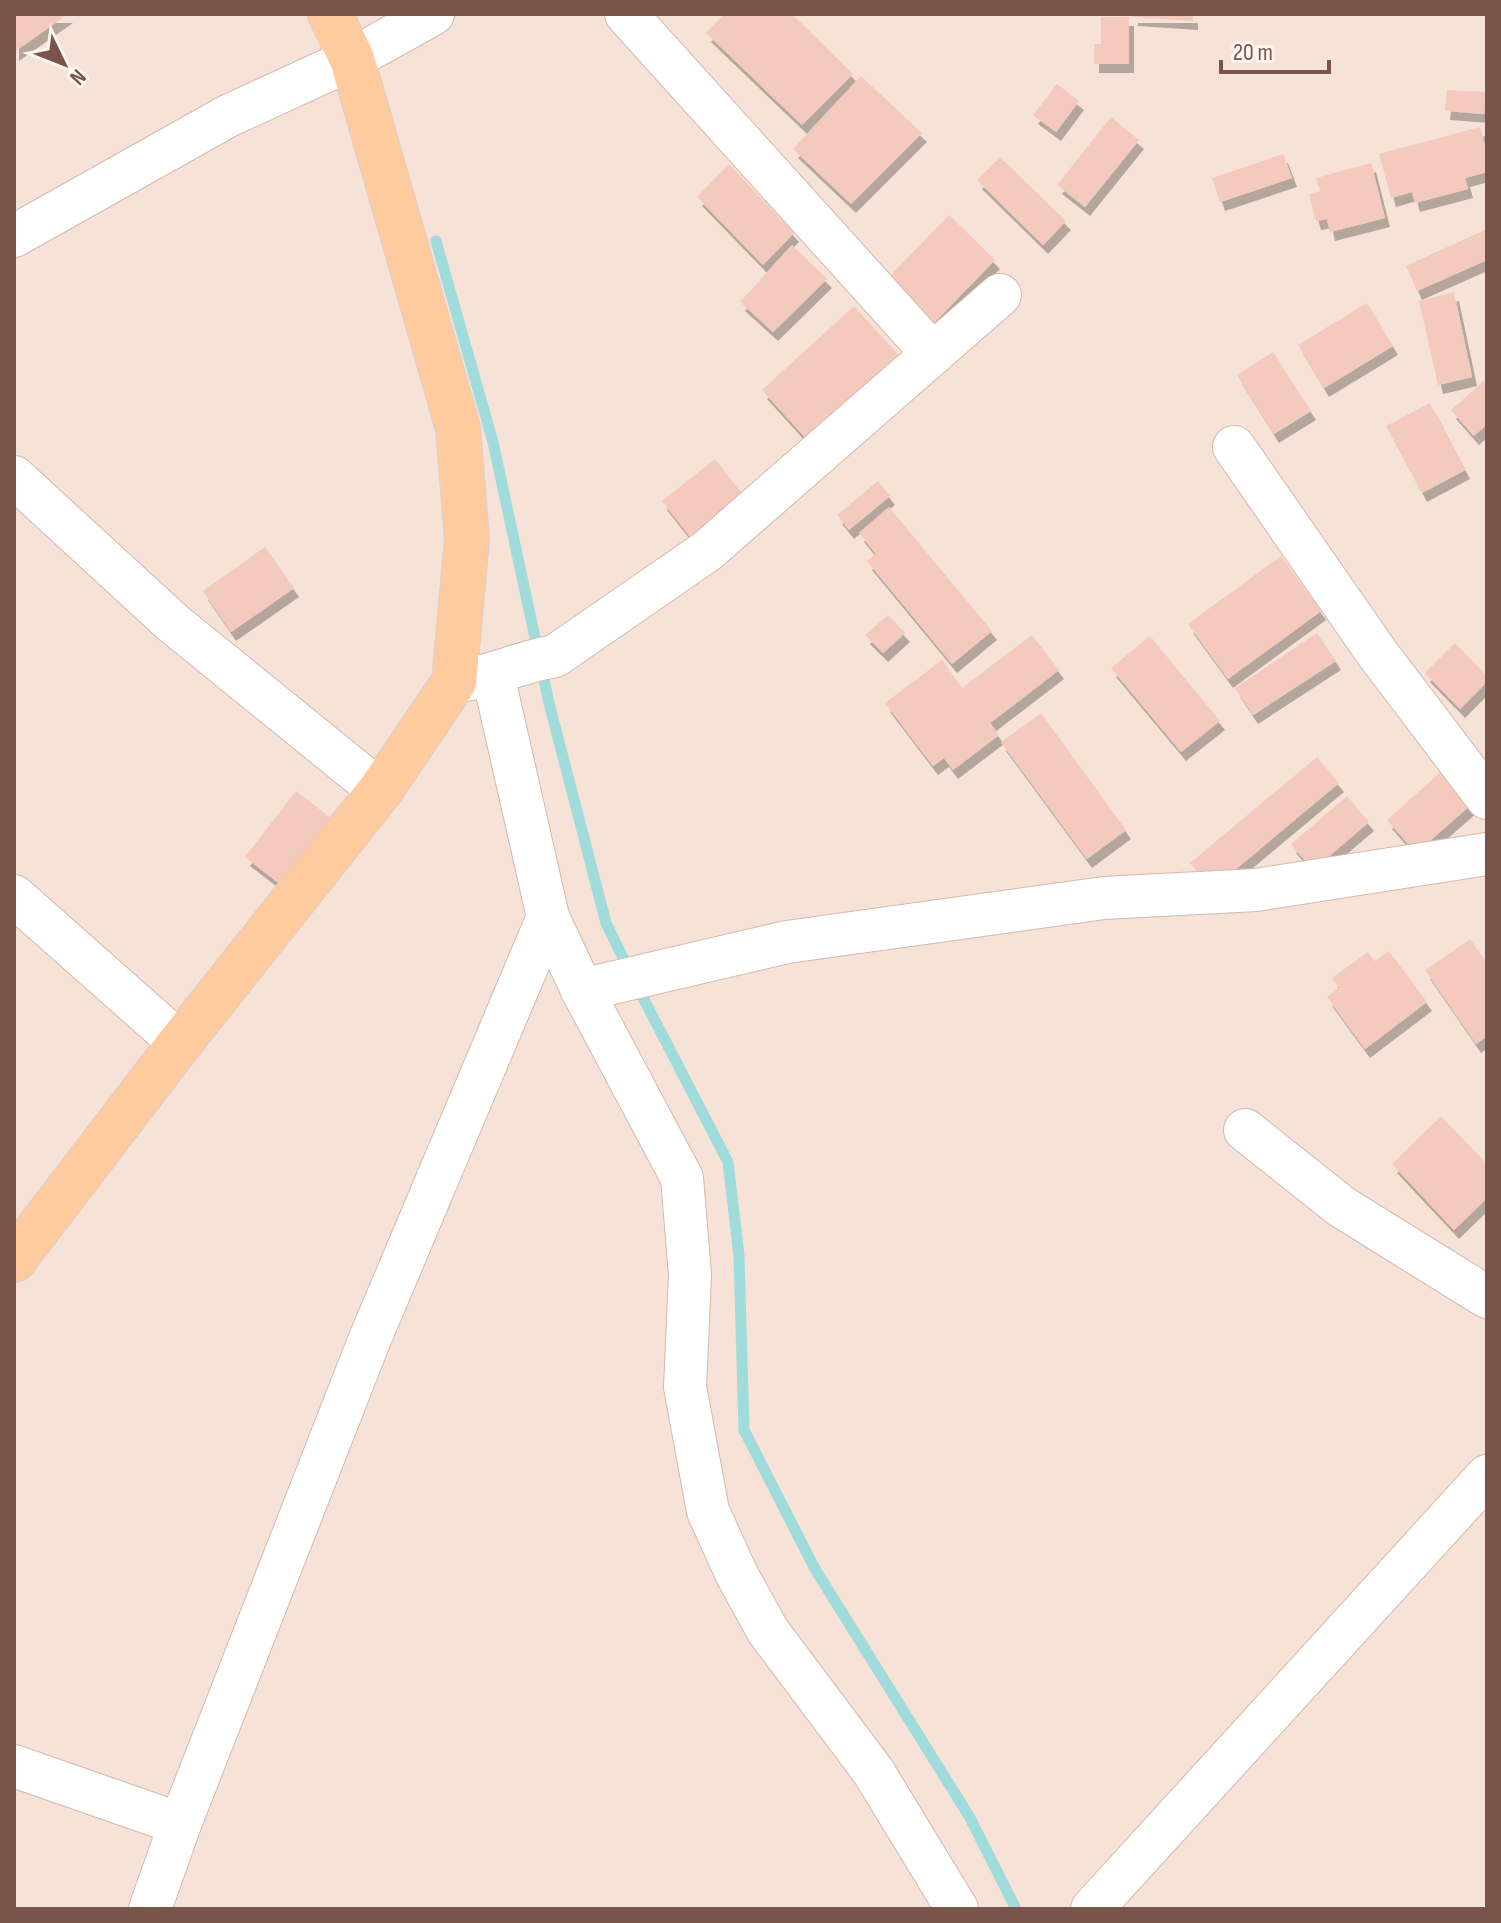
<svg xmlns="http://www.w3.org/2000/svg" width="1501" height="1923" font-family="'Sofia Sans Condensed',sans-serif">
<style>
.residential{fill:#f6e2d6}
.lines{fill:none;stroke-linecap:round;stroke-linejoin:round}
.stream{stroke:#a0dcdb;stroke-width:11}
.building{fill:#f5cabe;filter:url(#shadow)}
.minor-casing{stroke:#d4b9af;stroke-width:44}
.major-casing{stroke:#dacfcc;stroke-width:46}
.minor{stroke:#fff;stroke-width:42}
.major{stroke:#ffca9e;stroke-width:44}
</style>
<defs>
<filter id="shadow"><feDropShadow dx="5" dy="9" stdDeviation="0" flood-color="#0004"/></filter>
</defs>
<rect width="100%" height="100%" fill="#fef2e8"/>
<rect class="residential" x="14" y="14" width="1473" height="1895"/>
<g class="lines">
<g class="stream">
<polyline points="436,241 493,442 549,703 606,923 629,970"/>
<polyline points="637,986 728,1162 739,1256 744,1430 815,1569 969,1816 1016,1909"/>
</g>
</g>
<g class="building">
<polygon points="14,14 68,14 14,52"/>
<polygon points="724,14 792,14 853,74 802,125 706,33"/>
<polygon points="1133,14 1193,14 1193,21 1133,17"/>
<polygon points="1101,17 1129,17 1129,64 1094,64 1094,44 1101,44"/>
<polygon points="861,76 922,133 851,204 793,149"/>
<polygon points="1057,84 1079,101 1056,132 1033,115"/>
<polygon points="1447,90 1486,92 1484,114 1445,111"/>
<polygon points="1111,117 1139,140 1085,207 1057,185"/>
<polygon points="1480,127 1487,153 1487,172 1465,178 1468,189 1415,203 1412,192 1391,198 1379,154"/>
<polygon points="1283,154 1292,178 1220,202 1212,178"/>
<polygon points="1000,157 1066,221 1043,245 977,180"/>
<polygon points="1371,163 1385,218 1330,232 1327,219 1316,221 1309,194 1320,191 1316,178"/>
<polygon points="729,164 794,233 763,265 697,197"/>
<polygon points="949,215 995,260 929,328 883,283"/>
<polygon points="1487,229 1487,260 1417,291 1406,266"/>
<polygon points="792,245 827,279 773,332 740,302"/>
<polygon points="1454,292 1472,377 1438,385 1419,301"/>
<polygon points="1367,303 1393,346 1324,388 1298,345"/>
<polygon points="854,306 904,361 811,444 762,390"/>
<polygon points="1273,352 1311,411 1274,434 1237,375"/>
<polygon points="1487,378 1487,424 1474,436 1451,410"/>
<polygon points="1430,403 1465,470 1422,493 1386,426"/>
<polygon points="715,459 751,505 698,547 662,501"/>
<polygon points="878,481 890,496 849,530 837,515"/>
<polygon points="889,507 992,631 952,664 867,561 876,554 859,533"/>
<polygon points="265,547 294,588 231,632 203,591"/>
<polygon points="1281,556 1321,611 1228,679 1188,624"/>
<polygon points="888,615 905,633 883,653 865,635"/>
<polygon points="1317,633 1336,661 1253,715 1235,688"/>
<polygon points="1032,635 1059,670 990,723 999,735 953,770 944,758 933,766 885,703 942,660 962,688"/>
<polygon points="1150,636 1220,721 1181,752 1111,668"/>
<polygon points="1455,643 1487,676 1487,682 1460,709 1425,673"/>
<polygon points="1041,713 1126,830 1087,859 1001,742"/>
<polygon points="1317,757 1339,783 1212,889 1190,863"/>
<polygon points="1444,769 1473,803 1416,853 1387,820"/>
<polygon points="296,791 340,825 289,891 245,857"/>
<polygon points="1347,796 1369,822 1313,870 1291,844"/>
<polygon points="1470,939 1487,963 1487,1036 1476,1044 1425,970"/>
<polygon points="1389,951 1427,1002 1365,1049 1327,997 1339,988 1332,978 1368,952 1375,961"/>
<polygon points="1441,1116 1487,1164 1487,1198 1454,1230 1392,1164"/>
</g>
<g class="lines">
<g class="minor-casing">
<g id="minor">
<polyline points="626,14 933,354"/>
<polyline points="14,236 228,116 352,59 433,14"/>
<polyline points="1234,447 1377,653 1487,798"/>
<polyline points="14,477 173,623 380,791"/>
<path d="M466,680C497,674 524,661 555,656L707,551L1000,295"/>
<polyline points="14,896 180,1043"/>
<polyline points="548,917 582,990 682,1178 690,1275 685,1387 708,1511 737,1575 768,1631 873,1771 957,1909"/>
<polyline points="582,990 787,942 1104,898 1256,890 1487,854"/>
<polyline points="1245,1130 1342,1207 1487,1297"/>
<polyline points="14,1766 180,1824"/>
<polyline points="150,1909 180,1824 369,1341 548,917 493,675"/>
<polyline points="1092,1909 1487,1476"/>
</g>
</g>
<g class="major-casing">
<polyline id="major" points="14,1260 180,1043 380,791 454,682 467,539 458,428 352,59 330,14"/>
</g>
<use href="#minor" class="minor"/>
<use href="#major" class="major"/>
</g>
<rect width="1501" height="1923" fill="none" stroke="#7a534a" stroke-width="32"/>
<g transform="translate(64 64) rotate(133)" stroke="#fff6f0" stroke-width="6" paint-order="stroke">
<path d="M0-6L14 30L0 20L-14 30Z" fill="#7a534a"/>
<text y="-12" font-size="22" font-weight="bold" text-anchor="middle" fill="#7a534a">N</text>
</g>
<path d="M1221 60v12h108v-12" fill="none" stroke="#7a534a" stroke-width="4"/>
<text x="1233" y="60" font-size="24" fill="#7a534a" stroke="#fff6f0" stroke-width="6" paint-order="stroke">20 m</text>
</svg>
